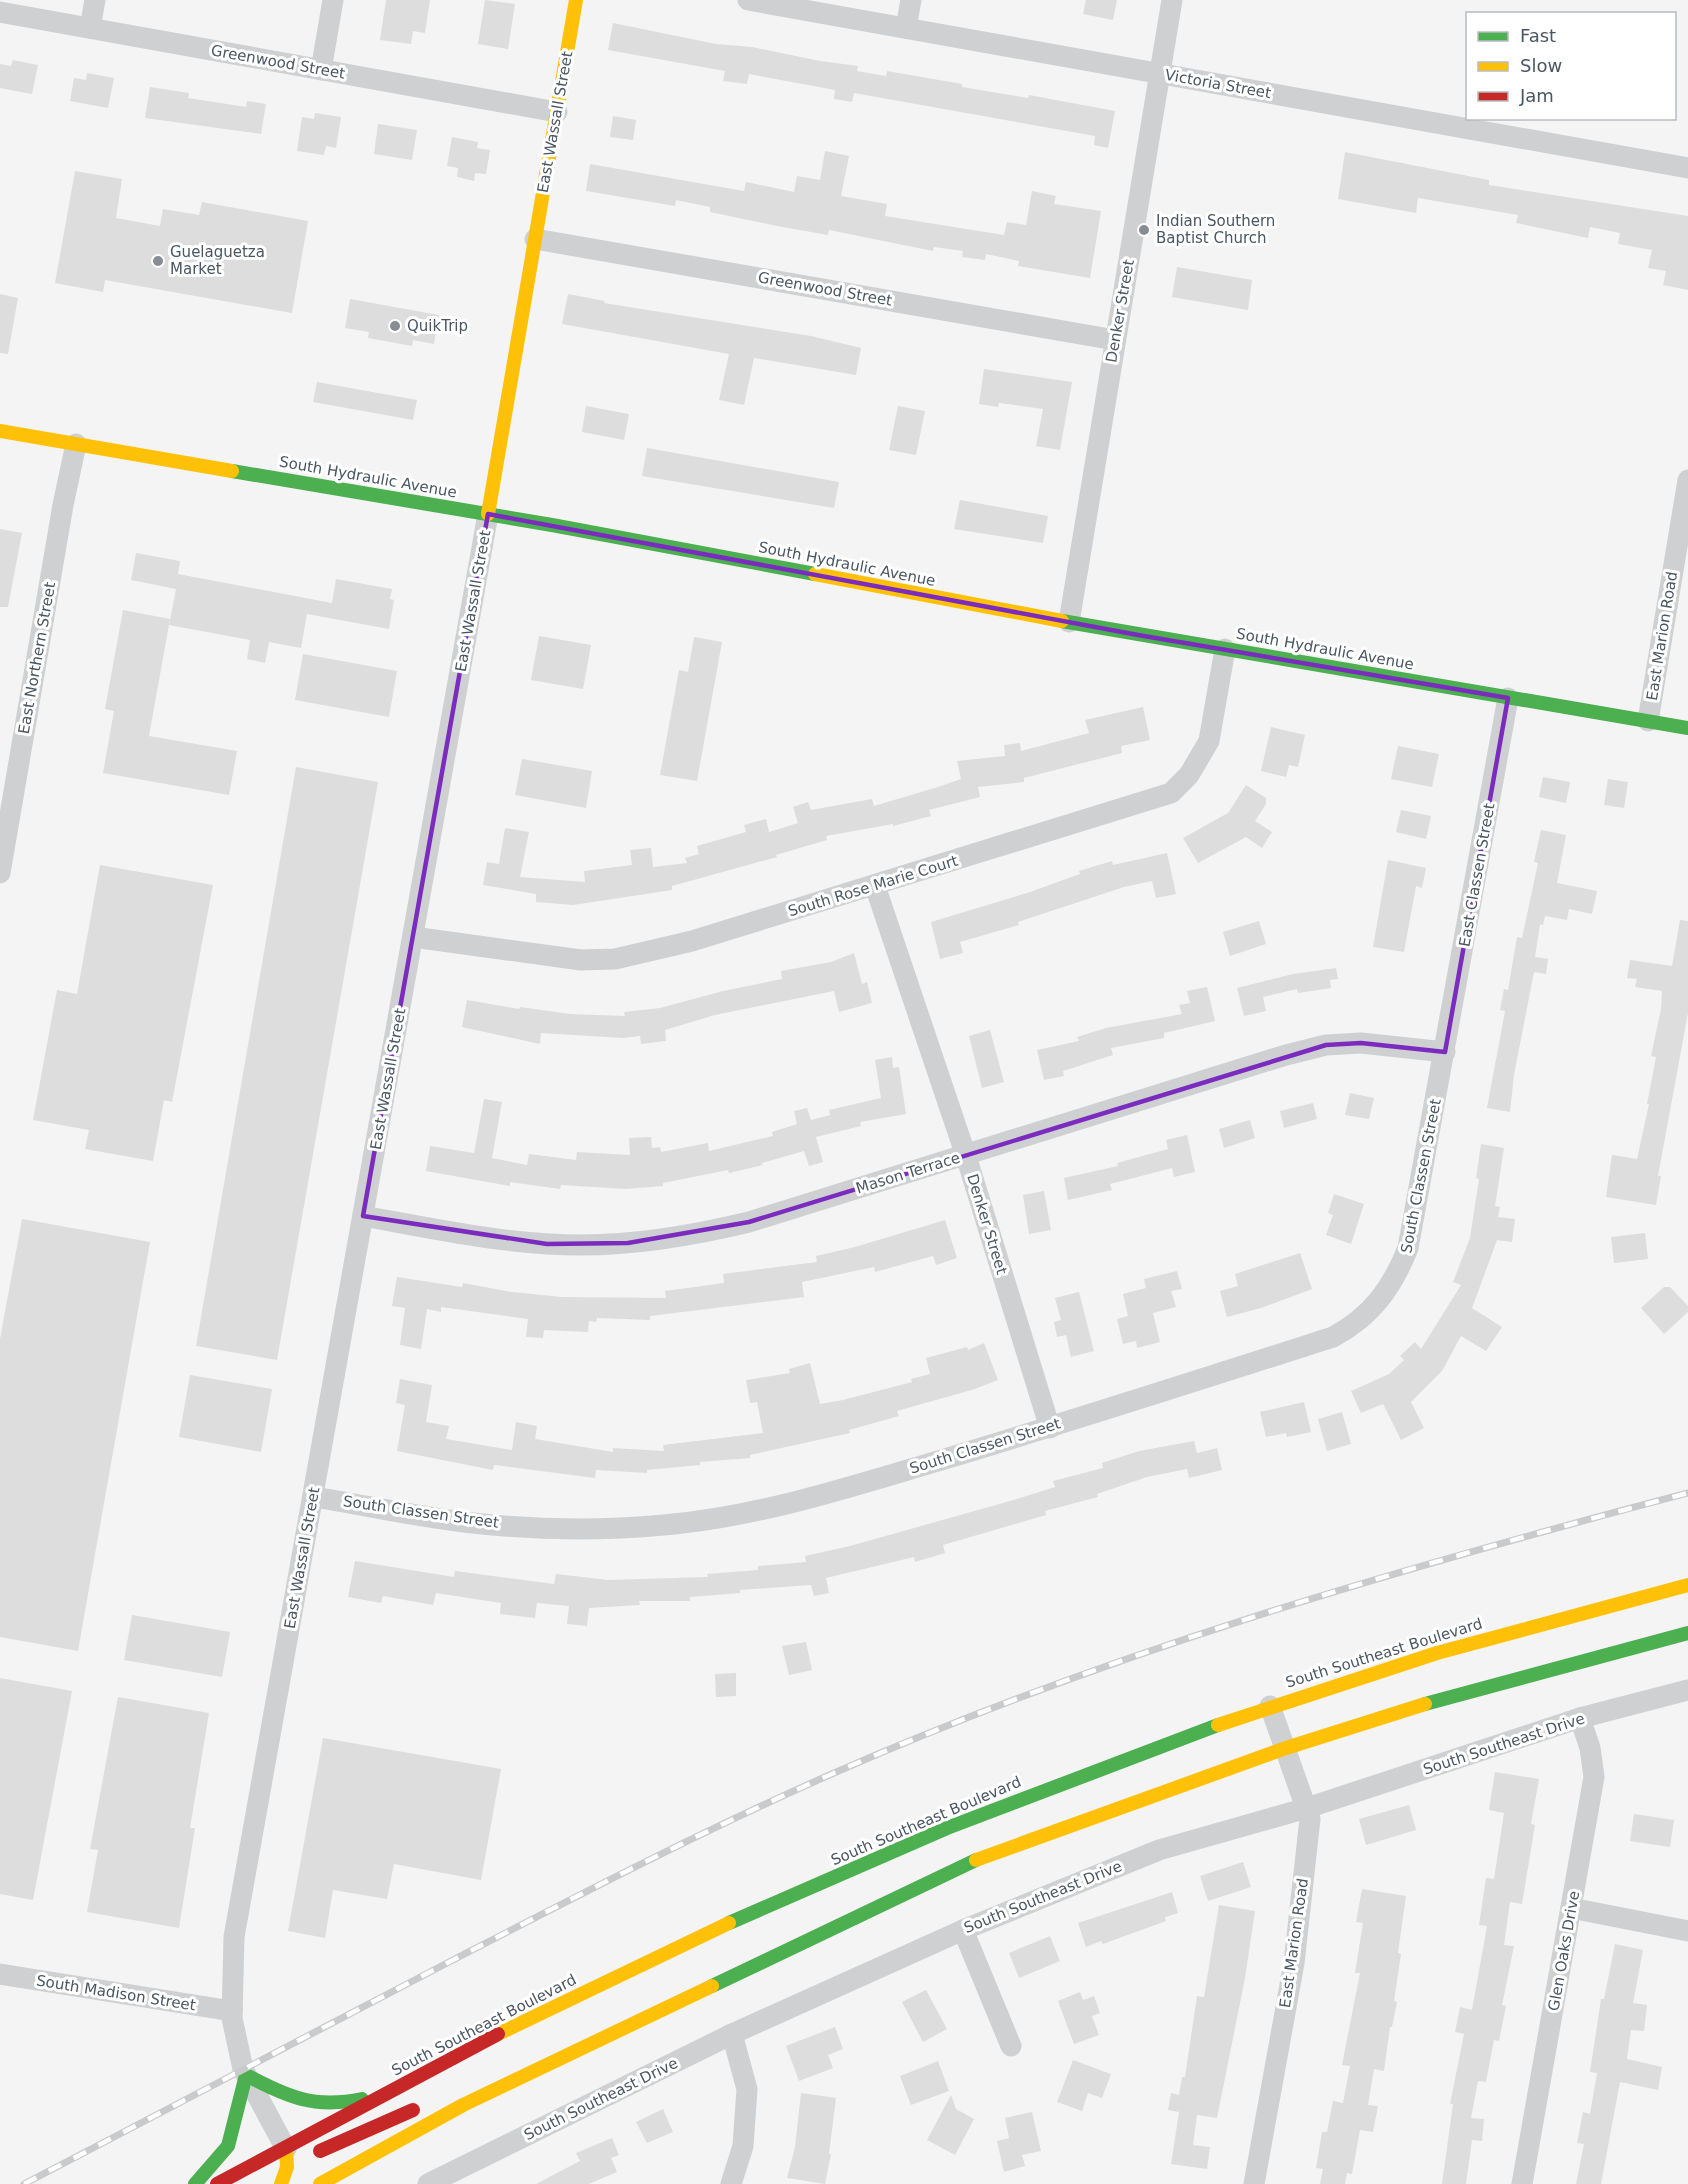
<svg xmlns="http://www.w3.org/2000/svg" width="1688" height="2184" font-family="'DejaVu Sans',sans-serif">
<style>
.building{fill:#ddddde}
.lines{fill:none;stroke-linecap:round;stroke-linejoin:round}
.street{stroke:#ced0d2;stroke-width:21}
.fast{stroke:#4caf50;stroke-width:14}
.slow{stroke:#ffc107;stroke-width:14}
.jam{stroke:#c62828;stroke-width:14}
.rail-casing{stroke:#c9cacc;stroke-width:7}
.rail{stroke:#fff;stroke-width:4.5;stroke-dasharray:14;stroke-linecap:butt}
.marked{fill:none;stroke:#7b2cbf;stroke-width:4.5;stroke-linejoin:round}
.poi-dot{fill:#868d94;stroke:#fff;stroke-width:2}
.labels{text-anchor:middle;stroke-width:6;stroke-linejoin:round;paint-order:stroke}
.street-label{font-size:15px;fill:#4a5661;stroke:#fff}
.poi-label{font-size:15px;fill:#4a5661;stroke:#fff;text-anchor:start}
</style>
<rect width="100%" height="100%" fill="#f4f4f4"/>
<g class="building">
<polygon points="386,0 430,0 425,33 413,31 411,44 380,40"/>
<polygon points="485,0 515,4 508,49 478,44"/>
<polygon points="1086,0 1117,0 1113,20 1083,14"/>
<polygon points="613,23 716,44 752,47 820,61 858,66 857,71 886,76 887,71 962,84 962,87 1028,98 1029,95 1115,111 1108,148 1094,145 1095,136 854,93 852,102 834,99 835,90 749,74 747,84 723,81 725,71 608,50"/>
<polygon points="13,60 38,65 32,94 0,88 0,64 11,66"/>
<polygon points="87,73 114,78 108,108 70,101 74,78 86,80"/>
<polygon points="150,87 189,93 188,98 246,107 247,101 266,104 261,134 145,118"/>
<polygon points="315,113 341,117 336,148 326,146 324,155 297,151 302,117 314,119"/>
<polygon points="613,116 636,120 633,140 610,137"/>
<polygon points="378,124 417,130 412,160 374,154"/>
<polygon points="452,137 478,142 477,148 490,150 486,174 475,173 474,181 457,177 458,168 447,166"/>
<polygon points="825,151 849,156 841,196 887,204 885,216 1004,235 1007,222 1026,225 1032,191 1056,196 1054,204 1101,211 1090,278 1018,266 1019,261 986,254 985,260 962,257 963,251 934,247 933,251 829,230 828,235 777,226 710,212 710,207 676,200 675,206 586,191 590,164 744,191 746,182 794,192 797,176 820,180"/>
<polygon points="1345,152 1489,180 1489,185 1688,216 1688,290 1663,285 1666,271 1648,268 1652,250 1618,244 1620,233 1590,227 1588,238 1516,223 1518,215 1418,198 1416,213 1338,199"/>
<polygon points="75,171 122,179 116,218 160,226 163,209 199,215 202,202 308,221 292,313 105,280 103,292 55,283"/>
<polygon points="1177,267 1252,280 1248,310 1172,297"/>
<polygon points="0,294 18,298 8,354 0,353"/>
<polygon points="568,294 605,301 604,303 811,336 861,348 856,375 754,358 744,405 719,400 729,354 562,324"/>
<polygon points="350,299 439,315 434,344 413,340 412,346 368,338 369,332 345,328"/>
<polygon points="984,369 1072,382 1060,450 1036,446 1043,409 999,403 998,407 979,404"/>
<polygon points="317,382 417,400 413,420 313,402"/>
<polygon points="586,406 629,414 624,440 582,432"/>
<polygon points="898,406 925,411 916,455 889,450"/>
<polygon points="647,448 839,482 834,508 642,476"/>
<polygon points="960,500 1048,516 1043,543 954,529"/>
<polygon points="0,529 22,533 8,607 0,607"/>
<polygon points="136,553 180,561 178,574 332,603 336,579 392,589 390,599 394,600 389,629 307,614 301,648 269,642 265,663 247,659 250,640 169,625 176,589 131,580"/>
<polygon points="123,610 170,619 149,736 237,751 229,795 103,773 114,711 105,709"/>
<polygon points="539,636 591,645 583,689 531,680"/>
<polygon points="694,637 722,642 697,781 660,775 679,670 688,672"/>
<polygon points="303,654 397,671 389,717 295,700"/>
<polygon points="1143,707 1150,740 1121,746 1122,753 1024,778 1024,782 978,787 980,797 929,810 931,816 893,826 893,824 826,836 827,840 776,855 777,857 672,886 672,890 573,905 536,902 536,894 483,885 487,862 499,864 505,828 529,832 520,877 585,882 584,871 632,865 630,850 651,848 653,867 687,863 685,858 699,854 697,846 746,832 744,825 766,819 769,832 798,823 793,807 808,802 811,810 872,799 874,806 938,787 961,779 957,761 1005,756 1004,745 1020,743 1021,751 1089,733 1085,720"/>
<polygon points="1271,727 1305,735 1298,767 1289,765 1286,777 1261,771"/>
<polygon points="1398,746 1439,754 1432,787 1391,779"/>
<polygon points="522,759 592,771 586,808 515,795"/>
<polygon points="296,767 378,782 277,1360 196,1346"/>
<polygon points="1543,777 1570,782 1566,803 1539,797"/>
<polygon points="1608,779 1628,782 1624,808 1604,805"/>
<polygon points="1246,785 1266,798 1266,804 1255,821 1272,832 1262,848 1246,837 1198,863 1183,838 1228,813"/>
<polygon points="1401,810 1431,816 1426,839 1396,832"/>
<polygon points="1541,830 1566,835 1557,883 1597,891 1592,914 1569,909 1567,920 1545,916 1543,925 1540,924 1535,957 1548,959 1546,974 1534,972 1514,1075 1510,1112 1487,1108 1505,1011 1500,1010 1504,989 1508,990 1517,937 1522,938 1538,863 1534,862"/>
<polygon points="1167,853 1176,894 1156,898 1152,881 1124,887 1018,922 1019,925 960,942 963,953 940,959 931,922 1030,892 1080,874 1079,871 1112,861 1113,865"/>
<polygon points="1388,860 1426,868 1422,888 1416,886 1404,952 1373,947"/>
<polygon points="100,865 213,885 172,1102 164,1100 153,1161 85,1149 89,1130 33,1120 57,990 77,994"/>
<polygon points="1680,920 1688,921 1688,1013 1658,1176 1661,1176 1656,1205 1606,1197 1612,1155 1637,1159 1649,1104 1647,1104 1656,1057 1651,1056 1661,1009 1662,991 1635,987 1637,979 1627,978 1630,960 1672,966"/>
<polygon points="1259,921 1266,944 1230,956 1223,932"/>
<polygon points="854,953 862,984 867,982 872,1003 839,1012 834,991 715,1015 665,1030 666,1041 641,1044 640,1036 623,1038 541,1033 540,1044 462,1027 467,1000 519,1009 520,1007 570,1014 625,1016 624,1012 660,1008 723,991 782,979 781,971 831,962"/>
<polygon points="1336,968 1338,979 1330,980 1331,988 1298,993 1297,989 1263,997 1266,1011 1244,1016 1237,988 1293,974"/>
<polygon points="1207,987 1215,1021 1164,1033 1164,1038 1111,1048 1113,1055 1063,1071 1064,1076 1044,1080 1037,1050 1079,1041 1077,1037 1106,1028 1182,1014 1179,1005 1190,1003 1187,991"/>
<polygon points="990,1030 1004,1082 982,1088 969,1036"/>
<polygon points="892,1057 893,1068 899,1067 906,1114 860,1122 861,1126 816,1137 823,1162 809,1166 804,1151 762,1163 763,1165 729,1173 728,1170 663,1183 663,1186 625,1189 561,1185 560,1189 510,1182 510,1186 426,1171 430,1146 474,1153 484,1099 502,1102 492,1158 527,1165 529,1154 576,1160 577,1152 630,1155 629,1138 651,1137 652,1148 660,1147 661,1152 708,1143 709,1151 773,1136 772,1132 797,1124 794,1111 807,1108 811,1120 830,1115 829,1110 881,1098 875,1060"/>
<polygon points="1350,1093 1374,1098 1369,1119 1345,1115"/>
<polygon points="1313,1103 1317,1119 1284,1128 1280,1111"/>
<polygon points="1250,1120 1255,1138 1224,1148 1219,1129"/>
<polygon points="1187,1135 1195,1172 1174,1177 1172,1168 1110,1184 1112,1190 1068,1200 1064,1178 1118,1166 1117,1163 1168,1149 1166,1140"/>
<polygon points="1481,1144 1504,1148 1495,1206 1500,1207 1498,1217 1515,1219 1512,1242 1497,1240 1472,1308 1502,1327 1486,1351 1461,1336 1442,1371 1411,1402 1424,1428 1401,1440 1383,1404 1361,1413 1351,1391 1389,1374 1404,1360 1400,1356 1415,1342 1421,1349 1461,1285 1453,1282 1470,1238 1479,1179 1476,1178"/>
<polygon points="1044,1191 1051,1230 1029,1234 1023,1195"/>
<polygon points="1334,1194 1364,1204 1351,1244 1326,1235 1333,1215 1328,1213"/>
<polygon points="22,1219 150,1242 78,1651 0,1637 0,1339"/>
<polygon points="945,1220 957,1258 936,1265 933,1256 875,1272 874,1267 802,1282 804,1297 650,1316 650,1320 597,1318 596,1322 589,1321 588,1332 544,1330 543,1338 526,1337 528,1319 441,1307 441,1312 427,1309 421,1349 400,1345 405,1308 392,1306 397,1277 462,1287 463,1283 512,1292 562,1297 666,1298 665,1291 724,1283 723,1274 817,1262 816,1256 855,1247"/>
<polygon points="1645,1233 1648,1259 1614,1263 1611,1237"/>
<polygon points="1300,1253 1312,1289 1261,1308 1227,1317 1220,1291 1238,1286 1235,1274"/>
<polygon points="1177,1271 1182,1289 1171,1291 1176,1307 1153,1313 1160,1342 1137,1348 1136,1341 1123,1344 1117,1319 1128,1316 1123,1294 1146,1288 1144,1279"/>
<polygon points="1664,1287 1670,1287 1688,1306 1688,1312 1664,1334 1641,1308"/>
<polygon points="1079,1292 1094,1351 1071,1357 1066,1335 1057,1337 1054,1322 1061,1320 1055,1298"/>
<polygon points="984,1343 998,1380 975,1389 897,1411 899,1416 849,1430 850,1433 750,1455 750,1458 700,1462 700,1465 647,1470 647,1473 596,1470 595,1478 494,1465 493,1470 397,1451 405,1405 396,1403 400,1379 432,1385 426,1422 449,1426 446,1439 512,1450 516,1422 537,1426 535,1439 613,1452 613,1448 664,1451 663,1445 763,1433 757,1402 750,1403 746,1380 790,1373 789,1369 810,1363 820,1404 843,1400 912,1382 911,1379 930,1374 926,1358 967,1347 968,1350"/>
<polygon points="190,1375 272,1389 261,1452 179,1437"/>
<polygon points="1304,1402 1311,1432 1287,1437 1286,1433 1266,1437 1260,1412"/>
<polygon points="1342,1412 1351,1444 1327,1451 1318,1419"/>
<polygon points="1194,1441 1197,1453 1217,1448 1222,1470 1189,1478 1187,1469 1147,1477 1097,1494 1098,1497 1045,1511 1046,1515 943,1545 945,1553 915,1562 914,1557 826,1578 829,1593 814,1596 811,1585 740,1590 740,1593 690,1597 690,1601 639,1601 640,1605 589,1608 587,1626 567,1624 569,1606 537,1603 535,1618 500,1614 501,1603 436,1593 433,1605 383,1596 381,1603 348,1597 355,1561 454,1577 455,1571 554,1584 556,1574 608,1580 708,1577 707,1574 758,1570 758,1566 806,1562 805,1556 850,1546 1010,1501 1055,1487 1053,1481 1103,1468 1102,1463 1139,1451"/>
<polygon points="132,1615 230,1632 222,1677 124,1660"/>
<polygon points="806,1642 812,1670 789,1675 782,1646"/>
<polygon points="736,1673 736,1696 716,1697 715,1674"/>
<polygon points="0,1678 72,1691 33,1900 0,1894"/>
<polygon points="118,1697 209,1713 190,1828 195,1828 179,1928 87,1912 98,1850 90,1849"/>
<polygon points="323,1738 501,1769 481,1880 394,1864 387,1899 333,1890 325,1938 288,1931"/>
<polygon points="1495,1772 1539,1779 1531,1824 1535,1825 1522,1904 1510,1902 1504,1945 1514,1946 1502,2005 1506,2006 1499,2041 1494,2040 1486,2082 1478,2081 1471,2118 1484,2119 1482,2141 1472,2140 1466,2184 1442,2184 1453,2104 1450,2104 1464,2034 1455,2032 1460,2007 1472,2010 1487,1926 1479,1925 1486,1878 1494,1879 1504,1813 1489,1810"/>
<polygon points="1409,1805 1416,1830 1366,1845 1359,1819"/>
<polygon points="1634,1814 1674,1820 1670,1847 1630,1841"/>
<polygon points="1243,1862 1251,1887 1208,1901 1200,1876"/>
<polygon points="1362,1889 1406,1896 1398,1953 1401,1954 1394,2001 1397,2002 1392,2027 1390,2027 1384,2071 1374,2069 1368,2105 1378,2106 1373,2132 1360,2130 1352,2174 1347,2173 1345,2184 1320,2184 1323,2169 1316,2168 1322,2132 1327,2132 1333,2101 1343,2103 1350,2066 1342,2065 1360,1973 1355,1973 1363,1923 1356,1922"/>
<polygon points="1172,1892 1178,1913 1165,1917 1166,1921 1103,1944 1101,1941 1086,1947 1078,1923"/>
<polygon points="1219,1905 1255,1911 1245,1978 1217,2118 1197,2115 1193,2145 1210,2147 1207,2169 1171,2164 1179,2112 1168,2110 1171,2093 1179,2095 1182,2077 1185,2077 1197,1996 1204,1997"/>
<polygon points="1050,1936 1060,1961 1019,1978 1009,1953"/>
<polygon points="1615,1944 1643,1950 1633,2003 1647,2005 1644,2031 1631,2030 1627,2059 1662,2067 1658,2090 1620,2082 1601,2184 1576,2184 1584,2144 1577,2143 1583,2112 1590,2114 1597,2073 1590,2072 1601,1999 1604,1999"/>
<polygon points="926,1990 947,2029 923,2042 902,2002"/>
<polygon points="1080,1992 1083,2000 1094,1996 1100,2013 1092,2016 1099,2035 1074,2044 1058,2001"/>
<polygon points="835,2027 843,2049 828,2055 833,2068 799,2081 786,2046"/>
<polygon points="1073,2060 1111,2074 1102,2098 1088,2093 1082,2111 1057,2102"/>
<polygon points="938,2061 949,2091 911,2105 900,2076"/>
<polygon points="801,2093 836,2098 829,2154 831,2154 825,2184 787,2178 795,2147"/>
<polygon points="951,2095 956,2109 974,2119 955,2155 927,2140"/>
<polygon points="663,2109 673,2132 647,2143 636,2122"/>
<polygon points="1032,2112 1041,2151 1022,2155 1025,2166 1004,2172 997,2141 1009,2138 1005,2118"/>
<polygon points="612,2138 619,2155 611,2158 617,2172 589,2184 536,2184 580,2161 576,2153"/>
</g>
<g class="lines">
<g class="street">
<polyline points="748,0 1688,168"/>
<polyline points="0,12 557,112"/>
<polyline points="90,28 95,0"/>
<polyline points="906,28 911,0"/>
<polyline points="321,70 333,0"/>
<polyline points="535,239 1115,340"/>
<polyline points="1069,622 1172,0"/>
<polyline points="1648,721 1688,480"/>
<polyline points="0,873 63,505 76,444"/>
<polyline points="875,886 966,1156 1050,1428"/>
<polyline points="413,937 581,960 615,959 692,941 1171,793 1189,775 1209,741 1225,649"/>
<path d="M363,1216C435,1229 508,1245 582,1245C638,1245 695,1235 749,1222L1286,1055L1326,1045L1361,1043L1445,1052"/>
<path d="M314,1497C364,1505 414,1516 464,1522C530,1530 599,1531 664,1525C756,1517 843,1489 931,1463C1066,1423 1199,1380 1333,1337C1372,1316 1392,1288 1408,1248L1508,698"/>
<polyline points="1571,1908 1688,1931"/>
<polyline points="963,1930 1011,2046"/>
<polyline points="0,1974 232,2011"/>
<polyline points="286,2149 243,2069 232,2018 234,1937 488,514"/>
<polyline points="428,2184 732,2034 963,1930 1159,1850 1307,1808 1580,1718 1688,1690"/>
<polyline points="731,2184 743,2146 747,2089 732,2034"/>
<polyline points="1254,2184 1294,1963 1310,1819 1270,1706"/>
<polyline points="1522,2184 1594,1777 1590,1748 1580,1718"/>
</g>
<g class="fast">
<polyline points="232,471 552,525 815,574"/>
<polyline points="1062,621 1688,728"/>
<polyline points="1425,1704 1688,1633"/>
<polyline points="729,1923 947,1828 1218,1725"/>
<polyline points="712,1986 976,1860"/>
<path d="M195,2184L228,2146L246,2075C289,2097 313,2109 362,2099"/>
</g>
<g class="slow">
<polyline points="0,431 232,471"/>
<polyline points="488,514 576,0"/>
<polyline points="815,574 1062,621"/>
<polyline points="1218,1725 1437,1653 1688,1585"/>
<polyline points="976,1860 1286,1748 1425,1704"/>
<polyline points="498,2034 729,1923"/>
<polyline points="281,2184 287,2167 286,2149"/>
<polyline points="320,2184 463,2105 712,1986"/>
</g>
<g class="jam">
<polyline points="320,2151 413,2110"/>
<polyline points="217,2184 498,2034"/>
</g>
<g class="rail-casing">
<path id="rail" d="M24,2184C166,2110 309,2035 451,1961C577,1896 704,1830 834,1773C1110,1652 1398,1569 1688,1493"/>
</g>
<use href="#rail" class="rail"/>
</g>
<path class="marked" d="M488,514L1138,635L1508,698L1445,1052L1361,1043L1326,1045L749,1222L628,1243L547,1244L363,1216Z"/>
<g class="poi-dot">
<circle cx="1144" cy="230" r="6"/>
<circle cx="158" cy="261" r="6"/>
<circle cx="395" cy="326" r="6"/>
</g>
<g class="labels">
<g class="street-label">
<text transform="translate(278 62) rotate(10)" y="5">Greenwood Street</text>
<text transform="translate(1218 84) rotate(10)" y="5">Victoria Street</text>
<text transform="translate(555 122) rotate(-80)" y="5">East Wassall Street</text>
<text transform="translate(825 289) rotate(10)" y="5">Greenwood Street</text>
<text transform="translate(1120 311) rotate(-80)" y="5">Denker Street</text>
<text transform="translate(368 477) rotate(10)" y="5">South Hydraulic Avenue</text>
<text transform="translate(847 564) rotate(11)" y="5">South Hydraulic Avenue</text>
<text transform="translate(473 601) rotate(-80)" y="5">East Wassall Street</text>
<text transform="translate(1662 636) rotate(-81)" y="5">East Marion Road</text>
<text transform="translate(1325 649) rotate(10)" y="5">South Hydraulic Avenue</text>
<text transform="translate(37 658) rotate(-80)" y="5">East Northern Street</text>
<text transform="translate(1477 875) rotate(-80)" y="5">East Classen Street</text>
<text transform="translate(873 886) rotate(-17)" y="5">South Rose Marie Court</text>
<text transform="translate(388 1079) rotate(-80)" y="5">East Wassall Street</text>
<text transform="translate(908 1173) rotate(-17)" y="5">Mason Terrace</text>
<text transform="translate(1421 1176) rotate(-79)" y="5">South Classen Street</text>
<text transform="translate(987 1224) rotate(73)" y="5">Denker Street</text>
<text transform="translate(985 1446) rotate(-17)" y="5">South Classen Street</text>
<text transform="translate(421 1512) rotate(8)" y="5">South Classen Street</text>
<text transform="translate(302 1558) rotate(-80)" y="5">East Wassall Street</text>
<text transform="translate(1384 1653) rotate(-17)" y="5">South Southeast Boulevard</text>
<text transform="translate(1504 1744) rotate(-18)" y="5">South Southeast Drive</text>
<text transform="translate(926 1821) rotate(-23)" y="5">South Southeast Boulevard</text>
<text transform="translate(1043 1897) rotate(-22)" y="5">South Southeast Drive</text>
<text transform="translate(1294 1943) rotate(-82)" y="5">East Marion Road</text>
<text transform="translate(1564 1951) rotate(-80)" y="5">Glen Oaks Drive</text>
<text transform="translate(116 1993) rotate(9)" y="5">South Madison Street</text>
<text transform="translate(484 2025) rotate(-27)" y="5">South Southeast Boulevard</text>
<text transform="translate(601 2099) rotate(-26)" y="5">South Southeast Drive</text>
</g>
<g class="poi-label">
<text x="1156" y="226">Indian Southern<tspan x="1156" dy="17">Baptist Church</tspan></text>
<text x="170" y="257">Guelaguetza<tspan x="170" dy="17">Market</tspan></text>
<text x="407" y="331">QuikTrip</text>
</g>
</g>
<rect x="1466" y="12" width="210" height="108" fill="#ffffff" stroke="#b7bbc0" stroke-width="1.5"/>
<rect x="1478" y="32" width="30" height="9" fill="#4caf50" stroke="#b7bbc0" stroke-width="1.5"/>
<text x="1520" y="42" font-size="18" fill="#4a5661">Fast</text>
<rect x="1478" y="62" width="30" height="9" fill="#ffc107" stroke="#b7bbc0" stroke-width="1.5"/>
<text x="1520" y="72" font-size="18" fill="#4a5661">Slow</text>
<rect x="1478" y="92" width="30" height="9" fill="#c62828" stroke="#b7bbc0" stroke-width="1.5"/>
<text x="1520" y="102" font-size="18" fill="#4a5661">Jam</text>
</svg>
